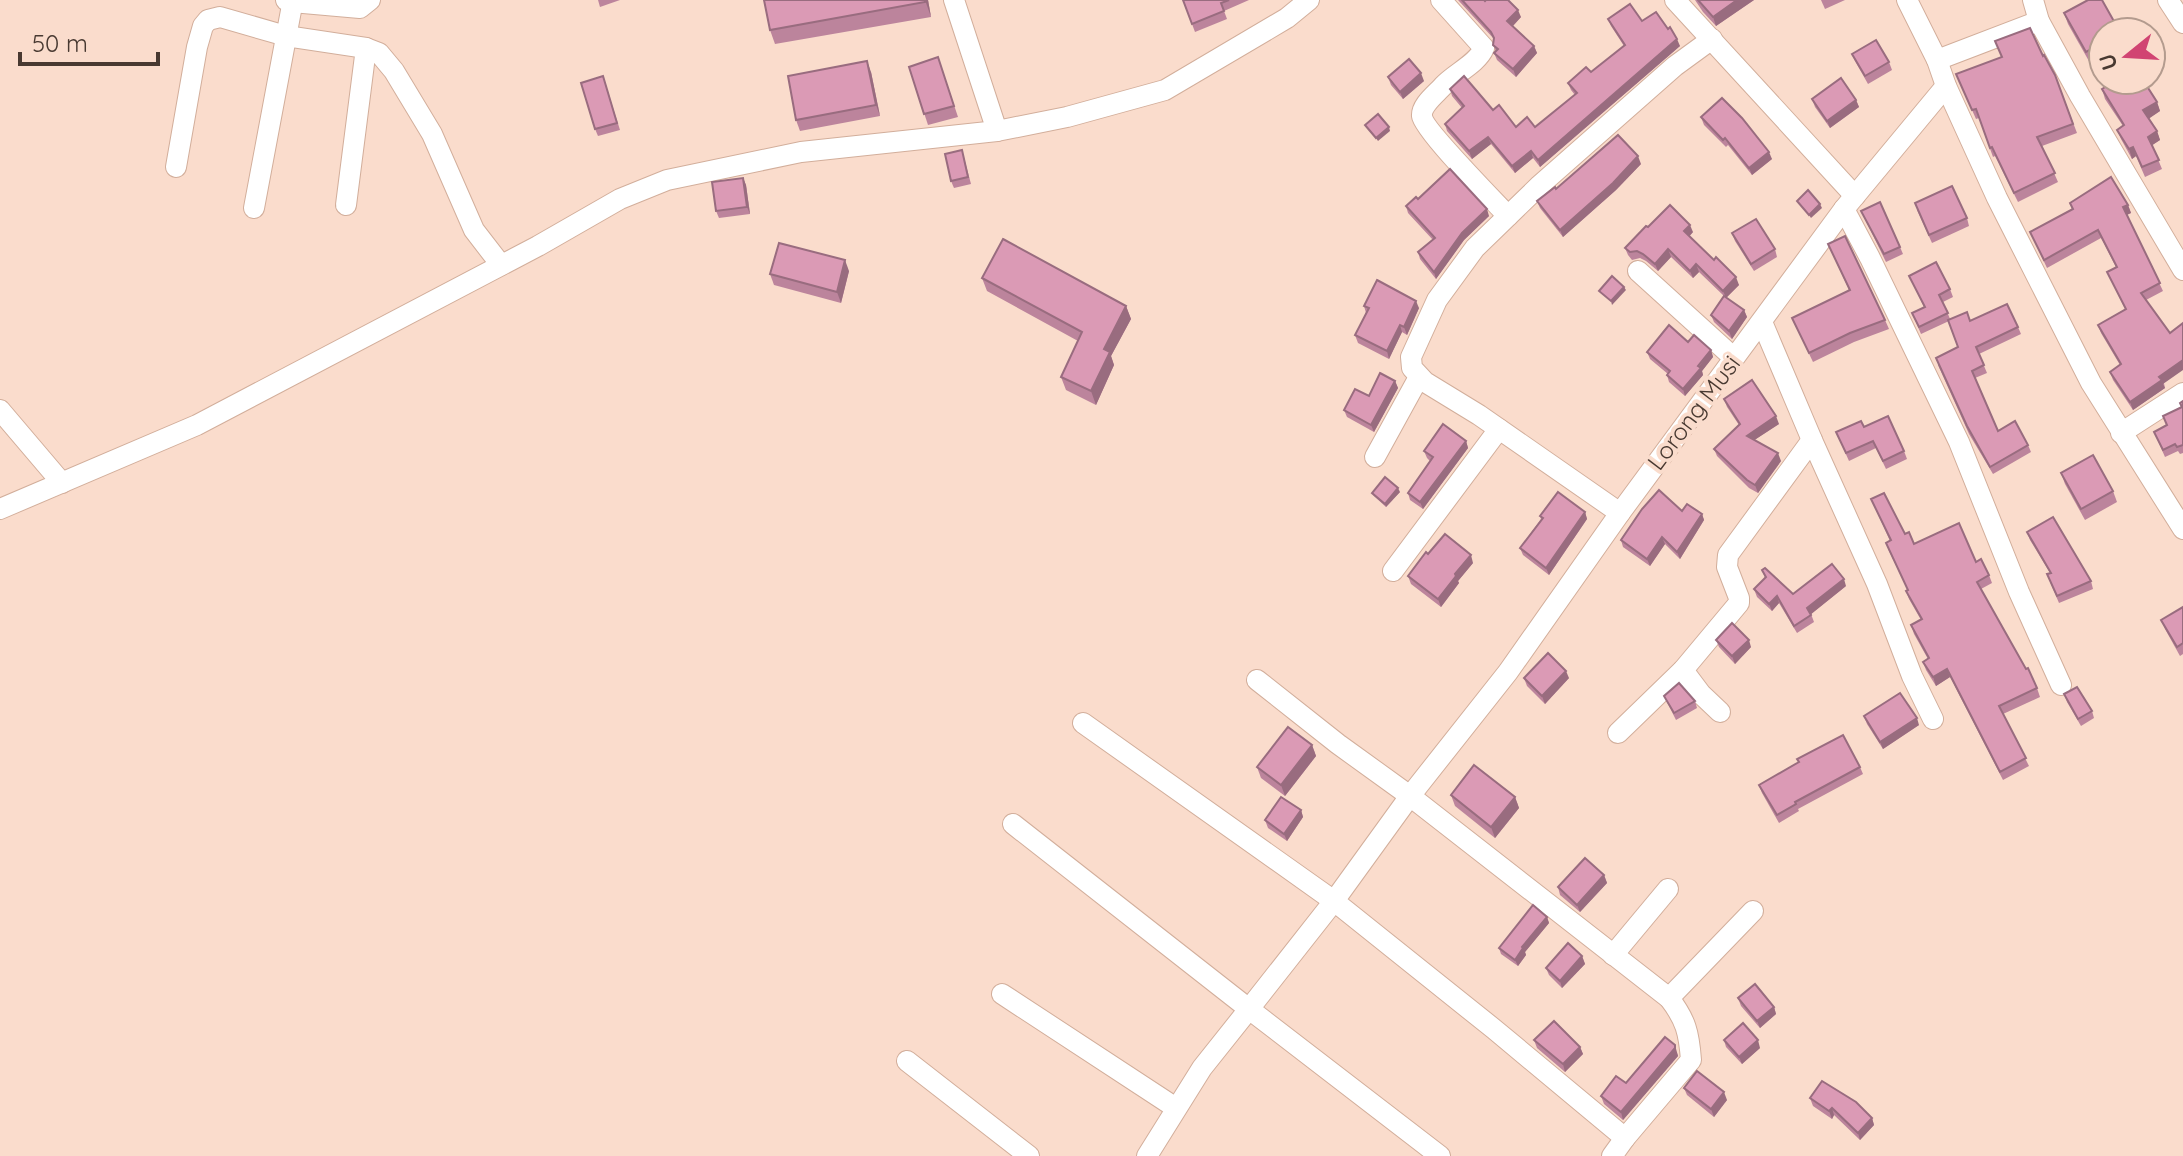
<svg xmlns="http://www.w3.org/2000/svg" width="2183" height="1156" font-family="Quicksand,sans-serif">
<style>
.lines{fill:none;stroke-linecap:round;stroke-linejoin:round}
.street-casing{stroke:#d2ae9b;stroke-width:22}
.street{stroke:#fff;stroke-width:20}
.wall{fill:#bc849c}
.shaded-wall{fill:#996c7f}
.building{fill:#db9ab5;stroke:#996c7f;stroke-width:2}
.labels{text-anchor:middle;stroke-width:8;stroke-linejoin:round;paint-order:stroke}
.street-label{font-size:24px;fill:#483931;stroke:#fadccc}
</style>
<rect width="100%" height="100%" fill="#fadccc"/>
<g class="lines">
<g class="street-casing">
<g id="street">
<polyline points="286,0 292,2 360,8 370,0"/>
<polyline points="954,0 997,131"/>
<path d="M1441,0L1484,48C1477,64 1455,73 1443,86C1436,94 1421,105 1422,116C1423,129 1495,202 1508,216"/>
<polyline points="1675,0 1855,196"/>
<polyline points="1907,0 1937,60 1946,86 1997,198 2091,383 2183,529"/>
<polyline points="2033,0 2039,21 2080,96 2183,270"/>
<polyline points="2168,0 2183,23"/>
<polyline points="1937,60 2039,21"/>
<polyline points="176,167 197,47 203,26 208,20 220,17 286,36 366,48 379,53 394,71 432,134 474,230 501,265"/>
<polyline points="346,205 366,48"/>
<polyline points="254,208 293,0"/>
<polyline points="1844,209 1870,258 1959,442 2019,592 2061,685"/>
<polyline points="1638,271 1734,358"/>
<polyline points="1762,322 1812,440 1877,584 1912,676 1933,719"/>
<polyline points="0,410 62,483"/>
<polyline points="2121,433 2183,393"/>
<polyline points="1375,457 1419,377"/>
<polyline points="0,509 197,425 538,246 620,199 667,180 801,152 997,131 1067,117 1165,90 1287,18 1309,0"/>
<polyline points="1620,513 1479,415 1425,382 1412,368 1411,357 1437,300 1475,248 1540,185 1675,66 1712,39"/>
<polyline points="1393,571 1499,429"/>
<polyline points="1683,670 1701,694 1720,712"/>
<polyline points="1257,680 1338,744 1410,796 1334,901 1494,1029 1625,1138"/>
<polyline points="1083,723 1334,901 1249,1009 1440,1156"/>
<polyline points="1618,733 1683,670 1739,603 1739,598 1727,567 1728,555 1812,440"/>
<polyline points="1013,824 1249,1009 1202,1068 1147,1156"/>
<polyline points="1613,955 1668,889"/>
<polyline points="1002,994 1176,1108"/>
<polyline points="1669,998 1753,911"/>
<polyline points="907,1061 1029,1156"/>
<path d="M1612,1156L1625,1138L1691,1060C1689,1033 1686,1020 1669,998L1410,796L1508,672L1620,513L1844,209L1946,86"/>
</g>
</g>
<use href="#street" class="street"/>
</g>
<g class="wall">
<polygon points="598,0 620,0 600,7"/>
<polygon points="764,0 928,0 931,17 775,44 770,30"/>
<polygon points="1183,0 1249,0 1224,11 1227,19 1195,32"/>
<polygon points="1458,0 1484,0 1521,17 1513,26 1534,46 1537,53 1516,77 1497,60 1494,53 1496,51 1493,45 1494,39"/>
<polygon points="1695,0 1754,0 1716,26 1703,12"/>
<polygon points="1821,0 1845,0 1825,9"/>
<polygon points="2064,13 2103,32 2103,56 2090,63 2068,24"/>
<polygon points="1608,19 1642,21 1680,46 1540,167 1533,158 1515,173 1491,144 1472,159 1447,131 1445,124 1462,108 1452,96 1450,89 1493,110 1516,127 1535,127 1575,95 1571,90 1568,83 1591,72 1624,46 1611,26"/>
<polygon points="1995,41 2043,56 2055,75 2077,133 2042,146 2058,182 2018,202 1995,156 1993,157 1979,118 1976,119 1956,74 2002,57"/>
<polygon points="1852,54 1889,62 1892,70 1868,84 1855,61"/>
<polygon points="938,57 958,117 928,125 909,67"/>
<polygon points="871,72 880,116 800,131 796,120"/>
<polygon points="603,76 620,130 598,136 595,129"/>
<polygon points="1388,77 1424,81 1403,99 1391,85"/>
<polygon points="2102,89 2157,102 2160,111 2149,118 2157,131 2160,140 2152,145 2162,169 2145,177 2136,156 2132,159 2121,139 2117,130 2123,126 2105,99"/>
<polygon points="1812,99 1856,100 1859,107 1830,128 1815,107"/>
<polygon points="1701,117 1772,159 1752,175 1728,145 1726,147 1704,125"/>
<polygon points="962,150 971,184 954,188 951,181"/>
<polygon points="1641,164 1616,190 1563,237 1540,208 1537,201 1556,189"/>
<polygon points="743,178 746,185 750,214 719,218 716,211"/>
<polygon points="1418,199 1489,216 1464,240 1436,279 1420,259 1418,252 1433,240 1408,213 1406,206"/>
<polygon points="2070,203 2128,205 2131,213 2127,215 2163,291 2146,300 2165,388 2133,410 2113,380 2110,372 2120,365 2101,333 2098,325 2125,309 2107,272 2116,267 2101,238 2047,268 2030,232 2072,209"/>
<polygon points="1917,210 1967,218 1969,226 1932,243"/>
<polygon points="1861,211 1900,247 1903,254 1886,262"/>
<polygon points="1648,227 1693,232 1689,236 1739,285 1726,298 1744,310 1747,317 1732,339 1714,322 1711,315 1724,296 1699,272 1693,278 1671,257 1658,271 1646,261 1640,258 1632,260 1628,255 1625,248"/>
<polygon points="1732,233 1775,249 1777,257 1754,271 1735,241"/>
<polygon points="1828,244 1885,320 1889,329 1854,342 1813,362 1792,318 1849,290"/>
<polygon points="849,271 841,303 774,285 770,274"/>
<polygon points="1909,276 1950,289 1953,297 1943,302 1950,319 2018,327 2021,334 1979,354 1987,373 1975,378 1998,431 2028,445 2031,452 1993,474 1969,434 1938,365 1958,347 1949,321 1921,334 1912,313 1924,307"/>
<polygon points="982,278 1126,306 1131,319 1111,356 1114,365 1096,405 1066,390 1061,377 1078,341 987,291"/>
<polygon points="1364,306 1419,308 1407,335 1402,332 1389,359 1358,343 1355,335 1366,313"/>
<polygon points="1688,342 1711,350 1713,357 1702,371 1703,375 1685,396 1669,382 1667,375 1668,374 1650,359 1647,352"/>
<polygon points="1395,381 1398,388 1374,432 1347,417 1344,410"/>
<polygon points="1724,399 1779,424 1754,440 1781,461 1758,493 1749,488 1717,456 1714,449 1739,425 1727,407"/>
<polygon points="2183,401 2183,453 2180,454 2178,451 2165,457 2154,432 2166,425 2182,408 2180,403"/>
<polygon points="1864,427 1904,451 1907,459 1886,469 1876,448 1849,461 1836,432"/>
<polygon points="1466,441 1468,448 1423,509 1410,500 1408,493 1430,461 1427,458 1424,451"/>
<polygon points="2061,473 2113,491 2117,502 2085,520 2065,484"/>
<polygon points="1400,492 1386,507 1374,496 1372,493"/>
<polygon points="1871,499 1914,544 1976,562 1989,575 1992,583 1981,589 2037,688 2040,697 2003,714 2029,766 2003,780 1950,677 1936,686 1926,670 1923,662 1928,659 1914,634 1911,625 1921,620 1909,599 1906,591 1908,590 1889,551 1886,543 1890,541"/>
<polygon points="1682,511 1702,514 1704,520 1680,559 1665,544 1650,566 1623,547 1621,540"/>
<polygon points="1585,512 1587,519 1549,575 1523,555 1520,548 1541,519 1540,516"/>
<polygon points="2027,532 2091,581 2093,589 2059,603 2050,582 2050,573 2030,540"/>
<polygon points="1428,554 1473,563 1458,581 1459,583 1441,607 1411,584 1408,576"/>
<polygon points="1762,570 1793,594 1846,586 1811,614 1814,622 1797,633 1779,603 1772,611 1757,597 1754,589 1765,578"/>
<polygon points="2183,607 2183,654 2180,656 2165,629 2161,620"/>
<polygon points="1716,640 1751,647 1735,664 1719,647"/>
<polygon points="1524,678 1569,678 1545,704 1527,686"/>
<polygon points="2064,694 2092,711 2094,718 2081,726 2067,702"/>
<polygon points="1664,696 1695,701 1697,708 1676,720"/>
<polygon points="1864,716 1919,725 1883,749 1867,724"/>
<polygon points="1312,745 1316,756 1285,796 1261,778 1257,767"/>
<polygon points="1860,767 1863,774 1798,809 1799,811 1779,823 1762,793 1759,785"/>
<polygon points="1451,795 1515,797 1519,808 1495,838 1455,806"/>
<polygon points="1301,810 1303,817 1287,841 1268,828 1265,820"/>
<polygon points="1604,875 1607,883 1580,912 1560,895 1558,887"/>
<polygon points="1547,917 1549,923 1525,952 1526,955 1518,966 1501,954 1499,948"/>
<polygon points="1582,956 1585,964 1562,988 1549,975 1546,968"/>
<polygon points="1738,998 1774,1007 1776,1014 1760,1028 1741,1006"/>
<polygon points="1534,1040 1580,1047 1583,1054 1565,1072 1537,1048"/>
<polygon points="1724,1040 1760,1048 1742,1064 1726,1047"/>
<polygon points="1677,1053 1678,1056 1623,1120 1604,1104 1601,1096"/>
<polygon points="1684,1088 1727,1100 1714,1117 1687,1095"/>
<polygon points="1810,1098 1872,1118 1874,1125 1860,1140 1834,1115 1832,1119 1813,1106"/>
</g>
<g class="shaded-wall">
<polygon points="925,0 928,0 931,17"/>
<polygon points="1737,0 1754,0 1716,26 1713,17"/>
<polygon points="1518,10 1521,17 1510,29 1507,21"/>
<polygon points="1677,39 1680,46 1540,167 1538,160"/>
<polygon points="1534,46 1537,53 1516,77 1513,69"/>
<polygon points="867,61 871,72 880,116 876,105"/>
<polygon points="1421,73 1424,81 1403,99 1400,92"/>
<polygon points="1856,100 1859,107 1830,128 1827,121"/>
<polygon points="2157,102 2160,111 2147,120 2143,110"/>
<polygon points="1389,127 1390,131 1378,141 1376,138"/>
<polygon points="2157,131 2160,140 2151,146 2148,137"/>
<polygon points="1488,137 1491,144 1472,159 1469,151"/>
<polygon points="2133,147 2136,156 2132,159 2129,149"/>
<polygon points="1531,151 1533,158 1515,173 1512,166"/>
<polygon points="1769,152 1772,159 1752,175 1749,168"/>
<polygon points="1638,156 1641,164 1616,190 1563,237 1560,230"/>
<polygon points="743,178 746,185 750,214 747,207"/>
<polygon points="1820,204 1822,208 1811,218 1809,215"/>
<polygon points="2128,205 2131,213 2126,215 2123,207"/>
<polygon points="1487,209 1489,216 1464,240 1436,279 1434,272 1462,233"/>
<polygon points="1690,225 1693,232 1687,239 1684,231"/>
<polygon points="1668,249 1671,257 1658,271 1655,264"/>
<polygon points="845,260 849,271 841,303 837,292"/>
<polygon points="1696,264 1699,272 1693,278 1690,271"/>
<polygon points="1736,277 1739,285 1726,298 1723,291"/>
<polygon points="1624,287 1626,290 1612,305 1611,301"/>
<polygon points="1416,301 1419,308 1407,335 1404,327"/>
<polygon points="1126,306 1131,319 1111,356 1114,365 1096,405 1091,391 1104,349"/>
<polygon points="1744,310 1747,317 1732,339 1729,331"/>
<polygon points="1400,325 1402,332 1389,359 1387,351"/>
<polygon points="1711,350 1713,357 1702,371 1703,375 1685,396 1683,389"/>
<polygon points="2183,360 2183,370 2163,384 2165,388 2133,410 2130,402 2159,377"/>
<polygon points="1395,381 1398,388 1374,432 1371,425"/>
<polygon points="1776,416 1779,424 1750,443 1747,436"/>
<polygon points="1466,441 1468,448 1423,509 1420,502"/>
<polygon points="1778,453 1781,461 1758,493 1755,485"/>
<polygon points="1398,488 1400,492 1386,507 1385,504"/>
<polygon points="1585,512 1587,519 1549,575 1546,568"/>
<polygon points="1702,514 1704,520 1680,559 1677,552"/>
<polygon points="1662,537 1665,544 1650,566 1647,559"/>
<polygon points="1471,555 1473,563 1458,581 1459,583 1441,607 1438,599 1455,574"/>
<polygon points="1844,579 1846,586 1810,615 1807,608"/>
<polygon points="1777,596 1779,603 1772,611 1769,604"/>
<polygon points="1749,640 1751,647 1735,664 1732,656"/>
<polygon points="1947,669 1950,677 1936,686 1933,677"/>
<polygon points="1566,671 1569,678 1545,704 1542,696"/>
<polygon points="1917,718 1919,725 1883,749 1880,742"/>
<polygon points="1312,745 1316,756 1285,796 1281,785"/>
<polygon points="1515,797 1519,808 1495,838 1491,827"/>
<polygon points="1301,810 1303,817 1287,841 1284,834"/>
<polygon points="1604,875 1607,883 1580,912 1577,905"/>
<polygon points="1547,917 1549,923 1525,952 1526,955 1518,966 1515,960 1522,947"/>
<polygon points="1582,956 1585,964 1562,988 1560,981"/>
<polygon points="1774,1007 1776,1014 1760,1028 1757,1021"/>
<polygon points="1758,1040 1760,1048 1742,1064 1739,1057"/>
<polygon points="1675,1045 1678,1056 1623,1120 1621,1112"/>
<polygon points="1580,1047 1583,1054 1565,1072 1563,1064"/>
<polygon points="1724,1092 1727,1100 1714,1117 1711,1109"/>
<polygon points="1832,1108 1834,1115 1832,1119 1829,1111"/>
<polygon points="1872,1118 1874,1125 1860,1140 1858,1133"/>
</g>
<g class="building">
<polygon points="764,0 925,0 925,2 770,30"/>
<polygon points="1183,0 1229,0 1221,3 1224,11 1192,24"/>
<polygon points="1462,0 1484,0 1485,1 1486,0 1508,0 1518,10 1507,21 1534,46 1513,69 1494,53 1498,49 1493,45 1494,38 1491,32"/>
<polygon points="1698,0 1737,0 1713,17"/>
<polygon points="2088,0 2102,0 2120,32 2103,32 2103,43 2086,52 2064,13"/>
<polygon points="1630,4 1642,21 1656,12 1668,29 1670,27 1677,39 1538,160 1531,151 1512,166 1488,137 1469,151 1445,124 1464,106 1450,89 1464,76 1493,110 1499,105 1516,127 1527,117 1535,127 1577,93 1568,83 1586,67 1591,72 1625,45 1608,19"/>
<polygon points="2030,28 2043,56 2044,55 2055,75 2073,124 2037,137 2055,173 2014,193 1992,147 1990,148 1976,109 1972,110 1956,74 2002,57 1995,41"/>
<polygon points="1876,40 1889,62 1865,76 1852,54"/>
<polygon points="938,57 954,106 924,114 909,67"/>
<polygon points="1409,59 1421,73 1400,92 1388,77"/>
<polygon points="867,61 876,105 796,120 788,76"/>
<polygon points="603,76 617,123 595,129 581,83"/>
<polygon points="1841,78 1856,100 1827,121 1812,99"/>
<polygon points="2117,80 2143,80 2157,102 2143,110 2157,131 2148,137 2159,160 2142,167 2133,147 2129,149 2117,130 2124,125 2102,89"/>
<polygon points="1722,98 1742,118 1769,152 1749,168 1725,138 1723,140 1701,117"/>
<polygon points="1378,114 1389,127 1376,138 1365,125"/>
<polygon points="1618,135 1638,156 1613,183 1560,230 1537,201 1555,187 1556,189"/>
<polygon points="962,150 968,177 951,181 945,154"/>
<polygon points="1450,169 1487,209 1462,233 1434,272 1418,252 1435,238 1406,206 1416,197 1418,199"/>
<polygon points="2111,177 2128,205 2123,207 2160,283 2141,293 2170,333 2183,323 2183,360 2159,377 2162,380 2130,402 2110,372 2121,364 2098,325 2126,309 2107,272 2117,267 2098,230 2044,260 2030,232 2073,209 2070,203"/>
<polygon points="743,178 747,207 716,211 712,182"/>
<polygon points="1952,186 1967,218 1929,235 1915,203"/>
<polygon points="1808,190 1820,204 1809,215 1797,201"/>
<polygon points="1880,202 1900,247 1884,254 1861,211"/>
<polygon points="1670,205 1690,225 1684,231 1714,260 1716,257 1736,277 1723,291 1696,264 1690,271 1668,249 1655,264 1643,254 1637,251 1630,252 1625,248 1646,226 1648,227"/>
<polygon points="1756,219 1775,249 1751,264 1732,233"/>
<polygon points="1845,236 1885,320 1850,333 1809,353 1792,318 1850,290 1828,244"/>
<polygon points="1003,239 1126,306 1104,349 1110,352 1091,391 1061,377 1082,332 982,278"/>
<polygon points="779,243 845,260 837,292 770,274"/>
<polygon points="1936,262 1950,289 1939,295 1948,313 1919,327 1912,313 1925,307 1909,276"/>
<polygon points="1612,276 1624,287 1611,301 1599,291"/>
<polygon points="1377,280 1416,301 1404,327 1400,325 1387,351 1355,335 1369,308 1364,306"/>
<polygon points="1724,296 1744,310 1729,331 1711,315"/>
<polygon points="2007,304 2018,327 1976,347 1984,365 1972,371 1998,431 2015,421 2028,445 1990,467 1967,426 1936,358 1958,347 1948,320 1967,312 1970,321"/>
<polygon points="1669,325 1688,342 1694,335 1711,350 1698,366 1701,368 1683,389 1667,375 1670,371 1647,352"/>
<polygon points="1380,373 1395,381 1371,425 1344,410 1355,389 1369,396"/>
<polygon points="1752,380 1776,416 1747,436 1778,453 1755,485 1747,480 1714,449 1740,424 1724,399"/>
<polygon points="2183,401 2183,445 2177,447 2175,444 2163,450 2154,432 2167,425 2163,416 2182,407 2180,403"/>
<polygon points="1888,416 1904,451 1883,461 1873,441 1846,453 1836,432 1861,421 1864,427"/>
<polygon points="1443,424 1466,441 1420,502 1408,493 1433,457 1424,451"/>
<polygon points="2093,455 2113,491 2081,509 2061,473"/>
<polygon points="1385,477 1398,488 1385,504 1372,493"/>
<polygon points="1659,490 1682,511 1687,504 1702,514 1677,552 1662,537 1647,559 1621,540 1642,509"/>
<polygon points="1558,492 1585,512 1546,568 1520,548 1543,518 1540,516"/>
<polygon points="1884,493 1905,534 1909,532 1914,544 1959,523 1976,562 1981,559 1989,575 1977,582 2026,669 2028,668 2037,688 1999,706 2026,758 2000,772 1947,669 1933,677 1923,662 1929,658 1911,625 1922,619 1906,591 1908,590 1886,543 1891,540 1871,499"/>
<polygon points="2053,517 2091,581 2057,596 2047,574 2051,573 2027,532"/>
<polygon points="1445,534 1471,555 1455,574 1456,576 1438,599 1408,576 1426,552 1428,554"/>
<polygon points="1832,564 1844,579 1807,608 1811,615 1794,626 1777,596 1769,604 1754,589 1766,577 1762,570 1765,568 1793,594"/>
<polygon points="2183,607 2183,643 2177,647 2161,620"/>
<polygon points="1732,623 1749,640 1732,656 1716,640"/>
<polygon points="1548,653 1566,671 1542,696 1524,678"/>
<polygon points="1679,683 1695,701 1674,713 1664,696"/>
<polygon points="2077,687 2092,711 2078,719 2064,694"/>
<polygon points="1900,693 1917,718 1880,742 1864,716"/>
<polygon points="1288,727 1312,745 1281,785 1257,767"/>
<polygon points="1843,735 1860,767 1795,802 1796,804 1777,815 1759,785 1799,762 1797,759"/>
<polygon points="1474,765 1515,797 1491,827 1451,795"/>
<polygon points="1281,797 1301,810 1284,834 1265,820"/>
<polygon points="1585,858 1604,875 1577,905 1558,887"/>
<polygon points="1533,905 1547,917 1522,947 1523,948 1515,960 1499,948"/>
<polygon points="1568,943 1582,956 1560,981 1546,968"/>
<polygon points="1755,984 1774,1007 1757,1021 1738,998"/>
<polygon points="1554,1021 1580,1047 1563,1064 1534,1040"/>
<polygon points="1743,1023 1758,1040 1739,1057 1724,1040"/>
<polygon points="1665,1037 1675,1045 1675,1048 1621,1112 1601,1096 1616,1076 1626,1083"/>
<polygon points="1697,1071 1724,1092 1711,1109 1684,1088"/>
<polygon points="1822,1081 1856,1102 1872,1118 1858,1133 1832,1108 1829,1111 1810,1098"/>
</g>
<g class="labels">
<g class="street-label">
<text transform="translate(1694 413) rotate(-53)" y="8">Lorong Musi</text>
</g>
</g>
<g transform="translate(2127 56) rotate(252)"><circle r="38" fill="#fadccc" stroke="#b39b8e" stroke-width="2"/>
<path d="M0-6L14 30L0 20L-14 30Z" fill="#d14472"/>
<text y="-12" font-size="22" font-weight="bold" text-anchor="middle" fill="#483931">U</text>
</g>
<path d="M20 52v12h138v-12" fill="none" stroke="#483931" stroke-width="4"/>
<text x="32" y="52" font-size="24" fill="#483931" stroke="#fadccc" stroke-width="6" paint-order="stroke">50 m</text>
</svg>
